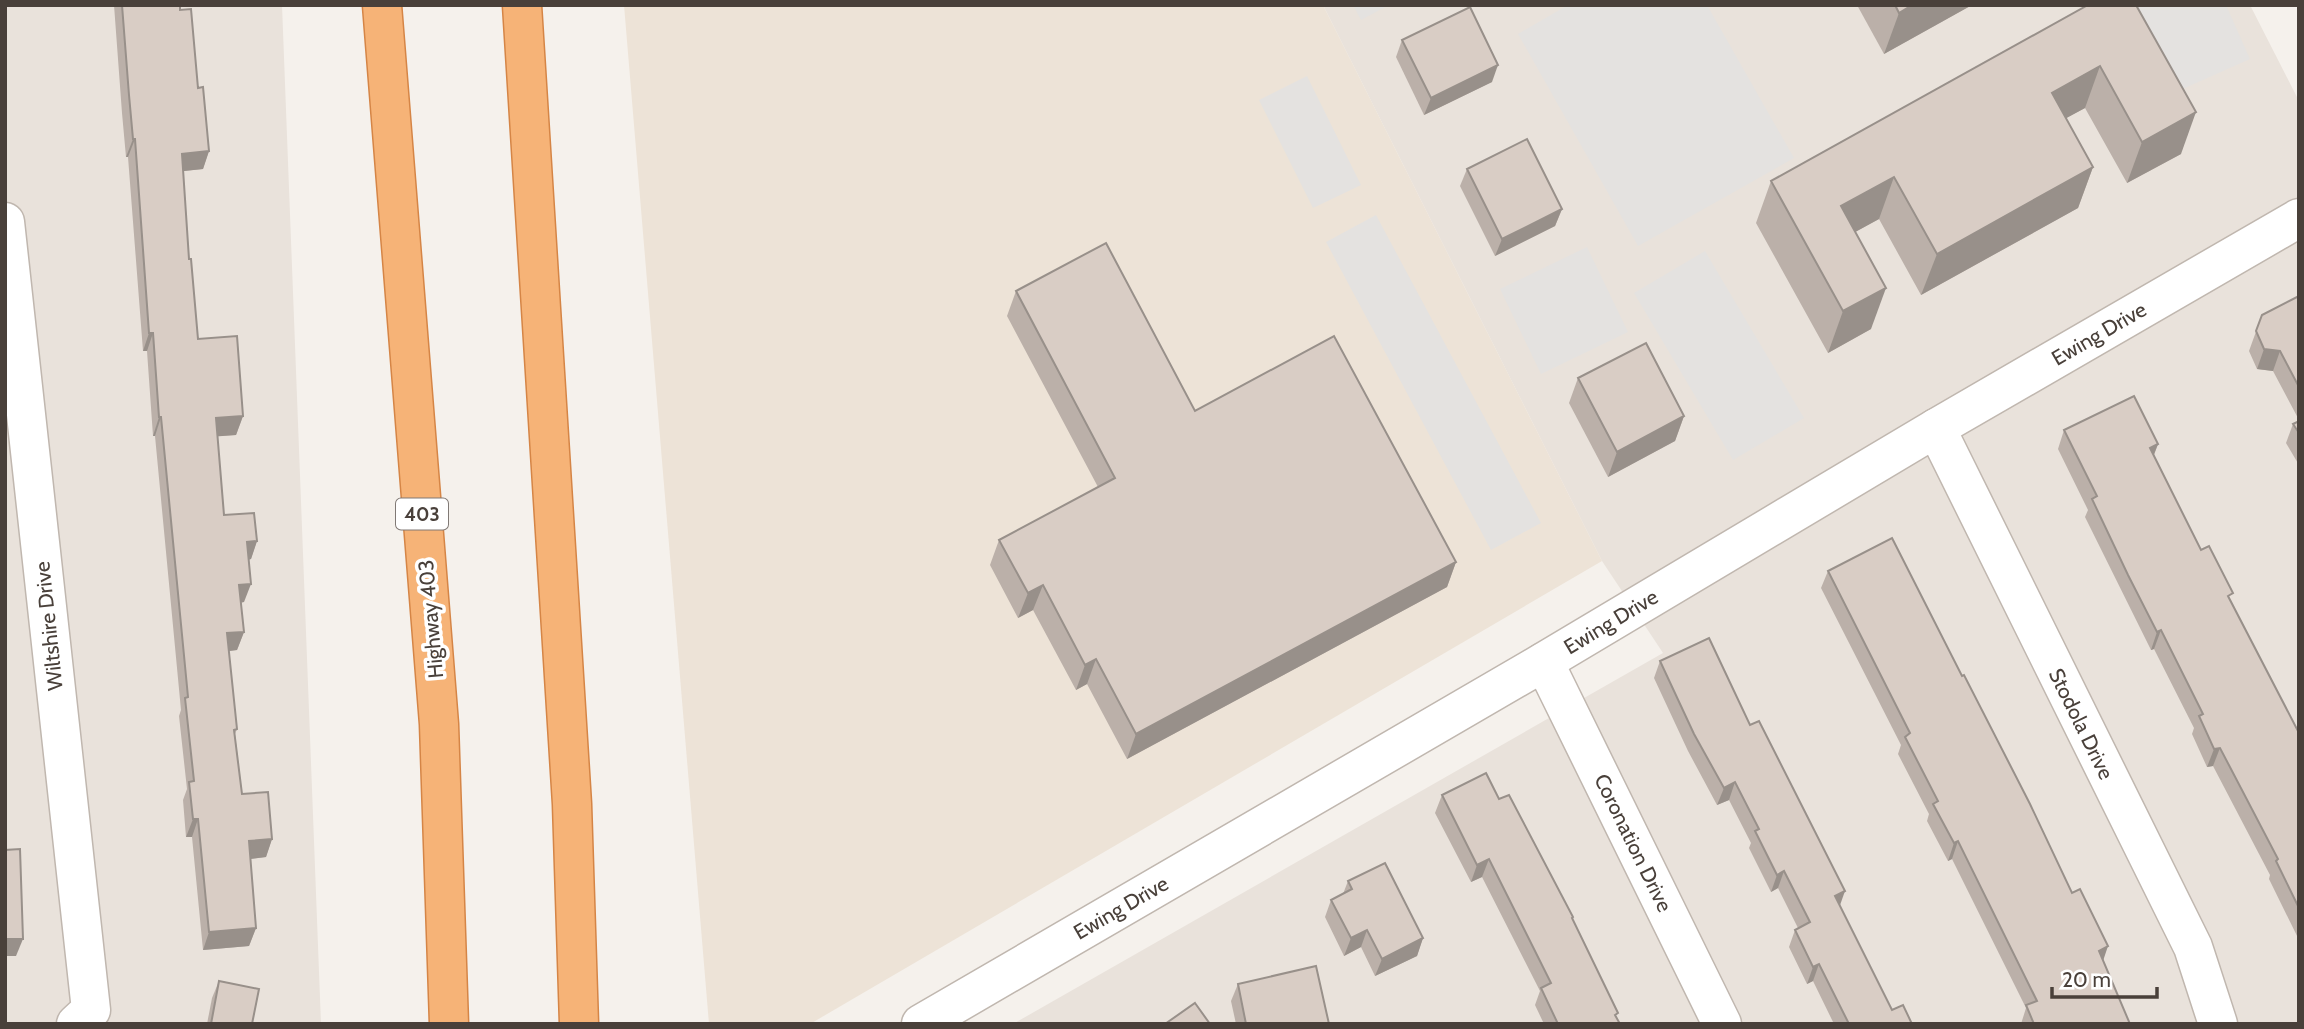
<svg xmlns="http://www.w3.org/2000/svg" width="2304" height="1029" font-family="Cabin,sans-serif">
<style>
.residential{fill:#e9e2db}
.education{fill:#ede3d7}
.parking{fill:#e4e2e0}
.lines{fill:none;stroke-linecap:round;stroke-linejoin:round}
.minor-casing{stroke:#c0b7af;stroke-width:41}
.tertiary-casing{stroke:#c0b7af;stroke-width:41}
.motorway-casing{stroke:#d58546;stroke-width:41}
.minor{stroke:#fff;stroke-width:38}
.tertiary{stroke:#fff;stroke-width:38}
.motorway{stroke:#f6b377;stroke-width:38}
.wall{fill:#bbb0a9}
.shaded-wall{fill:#98908a}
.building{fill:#d9cdc5;stroke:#98908a;stroke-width:2}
.labels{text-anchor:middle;stroke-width:7;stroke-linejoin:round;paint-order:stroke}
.shield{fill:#fff;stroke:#807975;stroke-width:2}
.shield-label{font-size:19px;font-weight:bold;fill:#49403a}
.street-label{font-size:21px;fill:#49403a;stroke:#fff}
</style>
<rect width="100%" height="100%" fill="#f5f1ec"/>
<g class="residential">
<polygon points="5,5 282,5 321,1024 5,1024"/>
<polygon points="1323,5 2250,5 2299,101 2299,1024 1013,1024 1663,653 1602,561"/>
</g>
<polygon class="education" points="624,5 1323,5 1602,561 810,1024 709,1024"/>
<g class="parking">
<polygon points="1353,5 1389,5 1361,20"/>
<polygon points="1568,5 1707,5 1794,158 1638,246 1518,34"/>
<polygon points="2118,5 2226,5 2250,59 2160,99"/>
<polygon points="1307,76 1361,185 1313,208 1259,100"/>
<polygon points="1376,215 1541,523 1491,550 1326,242"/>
<polygon points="1587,247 1628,332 1541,374 1500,289"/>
<polygon points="1705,251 1804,418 1733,460 1634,293"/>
</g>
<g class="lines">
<g class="minor-casing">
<g id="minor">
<polyline points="5,222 91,1010 76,1024"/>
<polyline points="1936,428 2193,947 2218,1024"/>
<polyline points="1544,662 1722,1024"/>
</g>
</g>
<g class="tertiary-casing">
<polyline id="tertiary" points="921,1024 1530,670 1936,428 2299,218"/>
</g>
<g class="motorway-casing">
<g id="motorway">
<polyline points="382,5 439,724 449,1024"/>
<polyline points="522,5 572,804 579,1024"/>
</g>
</g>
<use href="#minor" class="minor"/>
<use href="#tertiary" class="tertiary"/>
<use href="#motorway" class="motorway"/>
</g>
<g class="wall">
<polygon points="114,5 180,5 198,88 209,151 203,169 183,171 189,259 198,339 243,416 236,435 217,436 224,515 257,541 251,559 249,560 244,602 241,603 244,632 237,650 229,651 237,729 235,734 242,794 272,839 266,857 250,859 256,928 249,946 203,950 192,837 186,837 183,800 187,789 179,716 181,710 155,436 153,436 147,351 143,351 128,157 126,157 122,113"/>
<polygon points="1857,5 1972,5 1884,54"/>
<polygon points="2088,5 2181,154 2127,183 2085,108 2066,118 2093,167 2078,208 1921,295 1879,219 1855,232 1871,329 1828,353 1756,223 1771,181"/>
<polygon points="1402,40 1492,82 1424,115 1396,57"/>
<polygon points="1467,169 1562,209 1555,226 1495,256 1460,186"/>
<polygon points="1016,291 1195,411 1456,562 1447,587 1127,759 1087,684 1076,690 1033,610 1018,618 990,565 999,540 1098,487 1007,316"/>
<polygon points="2299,296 2299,420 2273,371 2257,369 2249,351 2262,315"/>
<polygon points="1578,378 1684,416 1675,441 1608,477 1569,403"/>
<polygon points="2299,421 2299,465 2286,443 2293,424"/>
<polygon points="2064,430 2158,444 2154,455 2201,550 2231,601 2299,733 2299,940 2269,879 2270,875 2213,766 2207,767 2192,734 2194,728 2154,649 2151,650 2085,517 2088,510 2058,449"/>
<polygon points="1828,571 2103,960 2130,1024 2021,1024 2026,1008 1952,859 1948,861 1927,821 1929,814 1898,754 1901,745 1821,588"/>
<polygon points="1660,661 1750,725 1892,1010 1912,1024 1834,1024 1813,981 1807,984 1789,947 1795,930 1798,928 1778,888 1771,892 1749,848 1751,843 1729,800 1717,805 1688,751 1654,678"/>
<polygon points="1442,795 1499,799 1573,917 1572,920 1620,1024 1544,1024 1535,1005 1540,991 1482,877 1471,882 1435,813"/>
<polygon points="1348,881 1423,938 1417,956 1375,976 1361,947 1344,956 1325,917 1331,900 1343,894"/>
<polygon points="219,981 252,1024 207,1024 212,998"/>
<polygon points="1238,984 1329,1024 1236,1024 1231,1001"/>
</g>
<g class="shaded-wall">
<polygon points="1912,5 1972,5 1884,54 1899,13"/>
<polygon points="1498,65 1492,82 1424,115 1431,98"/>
<polygon points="2100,66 2085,108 2037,134 2052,93"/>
<polygon points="2196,112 2181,154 2127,183 2142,142"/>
<polygon points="133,139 135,139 128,157 126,157"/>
<polygon points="209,151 203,169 175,172 182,154"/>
<polygon points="2093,167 2078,208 1921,295 1937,254"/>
<polygon points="1894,177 1879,219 1826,248 1841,206"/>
<polygon points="1562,209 1555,226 1495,256 1502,239"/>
<polygon points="1886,288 1871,329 1828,353 1843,311"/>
<polygon points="149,333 153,333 147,351 143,351"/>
<polygon points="2264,349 2280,351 2273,371 2257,369"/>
<polygon points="243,416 236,435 209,437 216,418"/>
<polygon points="1684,416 1675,441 1608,477 1617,452"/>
<polygon points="159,417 161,417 155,436 153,436"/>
<polygon points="2158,444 2151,462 2150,448"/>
<polygon points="257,541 251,559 241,560 247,542"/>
<polygon points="1456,562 1447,587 1127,759 1136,734"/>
<polygon points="251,584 244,602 232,603 239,585"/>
<polygon points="1043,585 1033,610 1018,618 1028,593"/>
<polygon points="2161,630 2154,649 2151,650 2157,632"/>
<polygon points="244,632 237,650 221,652 227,633"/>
<polygon points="1096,659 1087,684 1076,690 1085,665"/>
<polygon points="2220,748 2213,766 2207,767 2214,749"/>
<polygon points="1735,782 1729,800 1717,805 1724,788"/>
<polygon points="193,819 198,819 192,837 186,837"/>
<polygon points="272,839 266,857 242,860 249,841"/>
<polygon points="1958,841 1952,859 1948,861 1954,843"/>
<polygon points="1489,859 1482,877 1471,882 1477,865"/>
<polygon points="1784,871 1778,888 1771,892 1777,875"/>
<polygon points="1845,891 1839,908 1835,896"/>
<polygon points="256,928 249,946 203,950 209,932"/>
<polygon points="1367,930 1361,947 1344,956 1351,938"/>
<polygon points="1423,938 1417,956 1375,976 1382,959"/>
<polygon points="5,939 23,939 16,956 5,956"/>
<polygon points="2108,946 2102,964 2099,951"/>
<polygon points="1819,964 1813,981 1807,984 1813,967"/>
</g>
<g class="building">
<polygon points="122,5 180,5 180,10 191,9 198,88 203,87 209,151 182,154 189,259 191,259 198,339 237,336 243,416 216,418 224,515 254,513 257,541 247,542 251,584 239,585 244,632 227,633 237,729 234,730 242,794 268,792 272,839 249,841 256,928 209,932 198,819 193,819 189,782 194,781 185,698 188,697 161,417 159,417 153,333 149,333 135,139 133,139 129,95"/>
<polygon points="1895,5 1912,5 1899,13"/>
<polygon points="2088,5 2136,5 2196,112 2142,142 2100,66 2052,93 2093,167 1937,254 1894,177 1841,206 1886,288 1843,311 1771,181"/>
<polygon points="1470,7 1498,65 1431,98 1402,40"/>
<polygon points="1527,139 1562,209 1502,239 1467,169"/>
<polygon points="1106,243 1195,411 1334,336 1456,562 1136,734 1096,659 1085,665 1043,585 1028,593 999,540 1115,478 1016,291"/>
<polygon points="2299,296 2299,387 2280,351 2264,349 2256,331 2262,315"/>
<polygon points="1646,343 1684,416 1617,452 1578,378"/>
<polygon points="2134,396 2158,444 2150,448 2201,550 2209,546 2233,593 2228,596 2299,733 2299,908 2276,861 2278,859 2220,748 2214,749 2199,716 2203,714 2161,630 2157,632 2128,575 2092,499 2097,496 2064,430"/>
<polygon points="2299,421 2299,433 2293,424"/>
<polygon points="1892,538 1962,676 1964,675 2030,804 2072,893 2080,889 2108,946 2099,951 2130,1024 2034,1024 2026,1005 2037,1001 1958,841 1954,843 1933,804 1938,801 1905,737 1910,733 1828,571"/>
<polygon points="1709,638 1750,725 1759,721 1845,891 1835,896 1892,1010 1903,1005 1912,1024 1849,1024 1819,964 1813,967 1795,930 1810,922 1784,871 1777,875 1755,831 1759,829 1735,782 1724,788 1694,734 1660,661"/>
<polygon points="1486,773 1499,799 1509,795 1573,917 1572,918 1618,1013 1615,1015 1620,1024 1558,1024 1541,988 1551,983 1489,859 1477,865 1442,795"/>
<polygon points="20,849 23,939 5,939 5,850"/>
<polygon points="1385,863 1423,938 1382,959 1367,930 1351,938 1331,900 1352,889 1348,881"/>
<polygon points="1316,966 1329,1024 1246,1024 1238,984"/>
<polygon points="219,981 259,989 252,1024 211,1024"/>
<polygon points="1195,1003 1210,1024 1165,1024"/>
</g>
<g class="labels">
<rect class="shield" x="396" y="498.5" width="52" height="31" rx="5"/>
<g class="shield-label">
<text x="422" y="521">403</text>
</g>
<g class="street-label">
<text transform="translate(2099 334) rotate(-30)" y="7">Ewing Drive</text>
<text transform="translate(431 619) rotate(-95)" y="7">Highway 403</text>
<text transform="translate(1611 622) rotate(-31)" y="7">Ewing Drive</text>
<text transform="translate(49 626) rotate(-96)" y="7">Wiltshire Drive</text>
<text transform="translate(2081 724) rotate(64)" y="7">Stodola Drive</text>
<text transform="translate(1633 843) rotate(64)" y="7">Coronation Drive</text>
<text transform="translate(1121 908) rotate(-30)" y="7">Ewing Drive</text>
</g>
</g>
<rect width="2304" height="1029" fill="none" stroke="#49403a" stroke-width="14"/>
<path d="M2052 987v10h105v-10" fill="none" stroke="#49403a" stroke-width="3.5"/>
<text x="2062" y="987" font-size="21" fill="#49403a" stroke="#ffffff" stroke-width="5" paint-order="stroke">20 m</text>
</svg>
